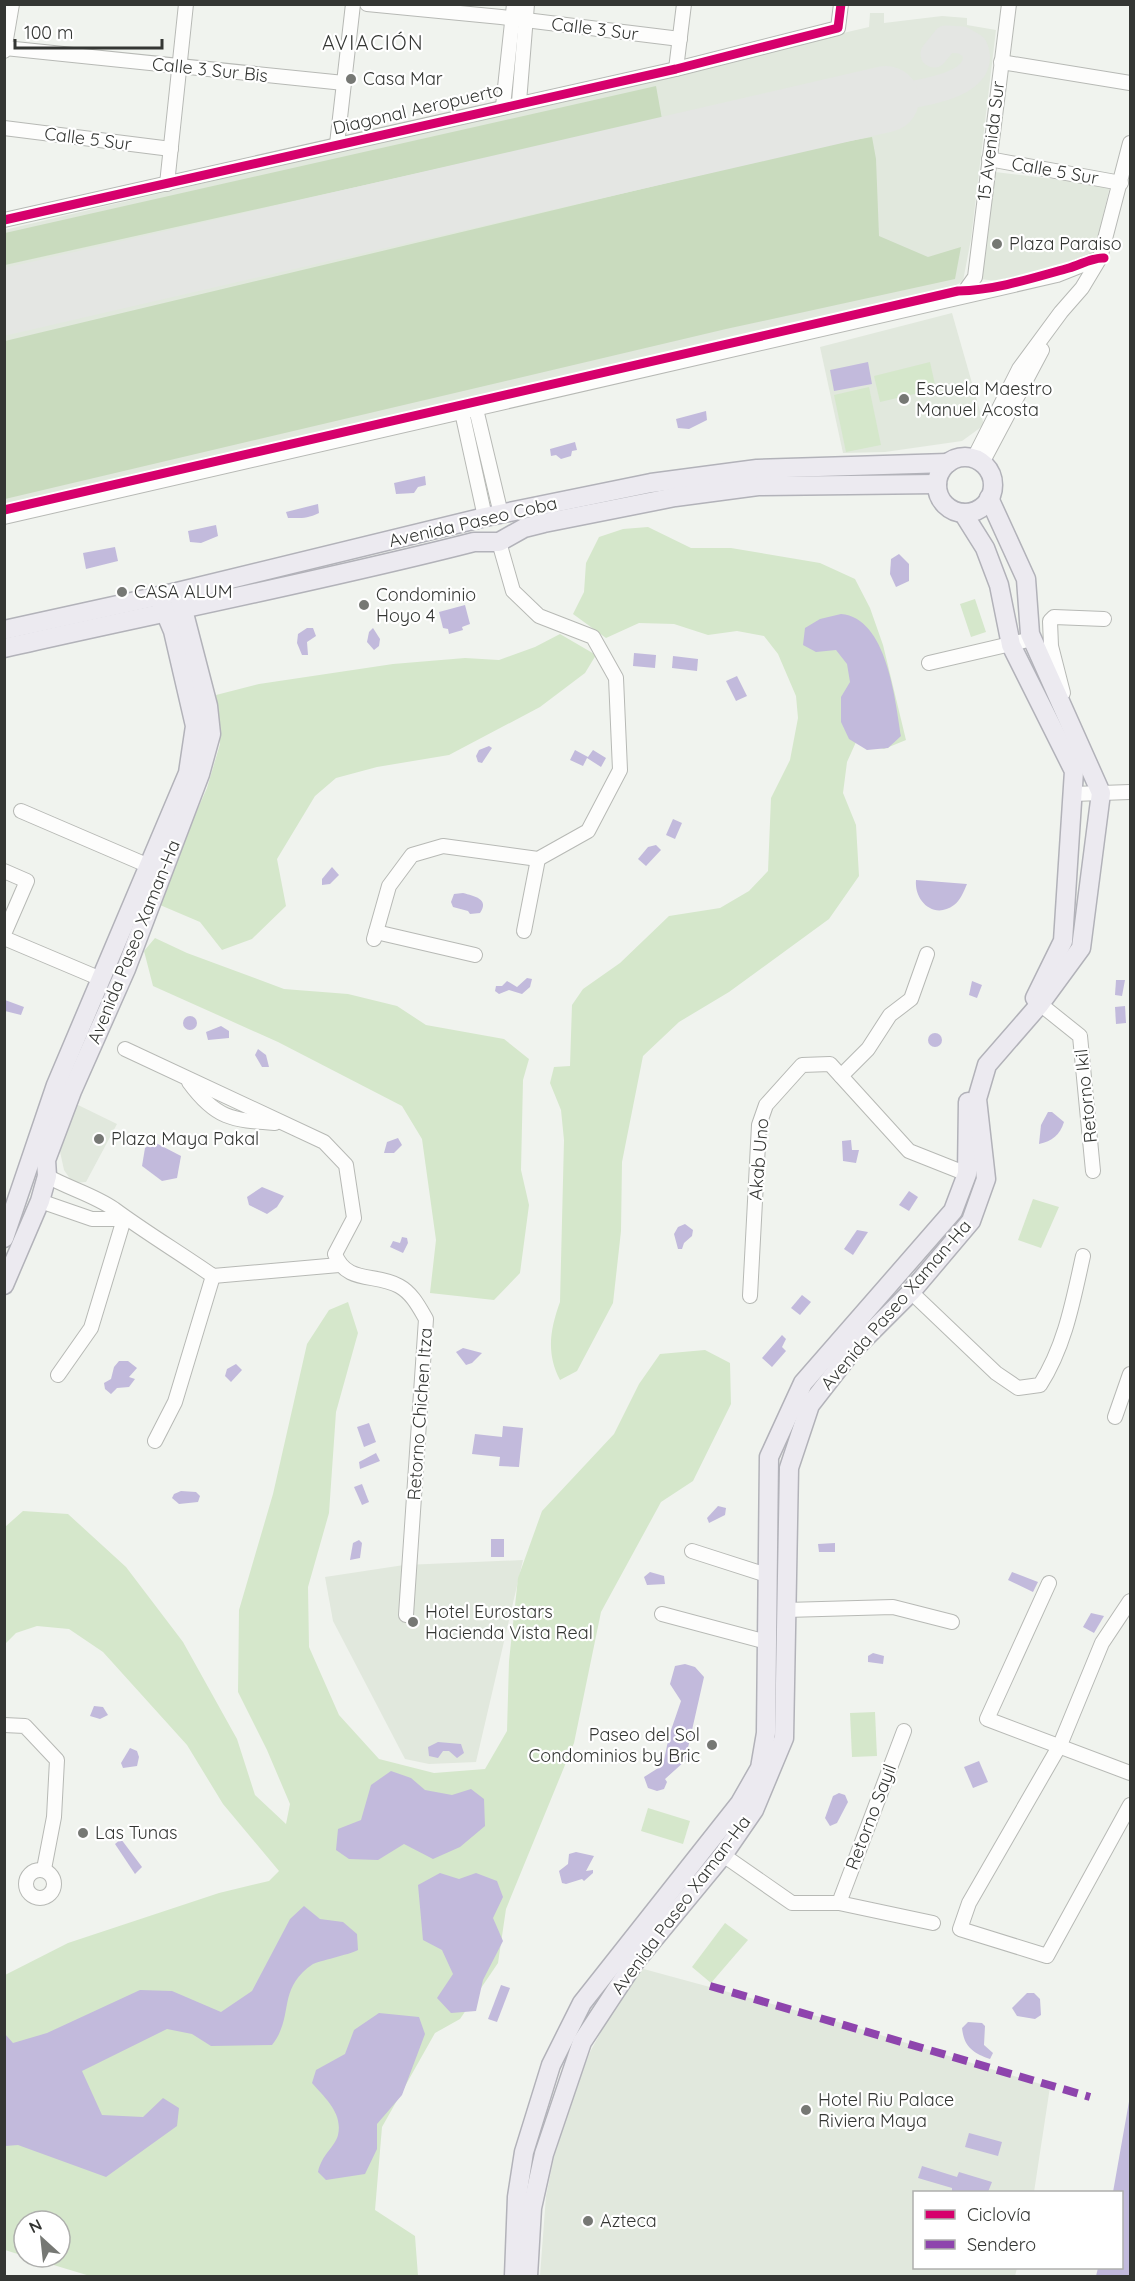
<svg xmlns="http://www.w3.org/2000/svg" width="1135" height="2281" font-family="Quicksand,sans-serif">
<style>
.built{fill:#e1e8dd}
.green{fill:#d5e7cb}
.forest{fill:#c9dbbe}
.water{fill:#c2badc}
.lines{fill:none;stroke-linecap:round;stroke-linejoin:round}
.taxiway{stroke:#e4e6e3;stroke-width:27}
.runway{stroke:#e4e6e3;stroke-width:66}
.minor-casing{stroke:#b7b9b5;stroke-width:16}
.major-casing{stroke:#b2b2b9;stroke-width:21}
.minor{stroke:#fdfdfc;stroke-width:14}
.major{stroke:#eceaf0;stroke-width:18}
.quiet{stroke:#8e44ad;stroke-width:8;stroke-dasharray:15 8;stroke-linecap:butt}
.cycleway-casing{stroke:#fff;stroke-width:13}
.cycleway{stroke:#d6006c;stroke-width:9}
.poi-dot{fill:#767874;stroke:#fff;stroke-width:2}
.labels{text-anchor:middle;stroke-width:4.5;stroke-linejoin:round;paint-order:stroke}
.street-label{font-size:18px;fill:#343633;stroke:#fff}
.poi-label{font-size:18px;fill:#343633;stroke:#fff;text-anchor:start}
.neighbourhood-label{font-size:20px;letter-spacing:1.5px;fill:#343633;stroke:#fff}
</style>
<rect width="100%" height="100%" fill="#f0f3ee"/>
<g class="built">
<polygon points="870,13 884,13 884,23 942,16 967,18 967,25 996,30 971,239 963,281 955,286 5,505 4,230 869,27"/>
<polygon points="995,172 1110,186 1093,258 1006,282 980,279"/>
<polygon points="952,313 984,425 962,441 885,452 843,453 820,347"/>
<polygon points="76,1104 117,1124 86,1182 73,1183 64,1170 59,1147"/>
<polygon points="523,1560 476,1762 429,1764 405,1759 333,1621 325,1577 404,1565"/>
<polygon points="640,1968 835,2021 1050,2087 1034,2192 914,2192 914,2268 1017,2268 1015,2276 540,2276 546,2196 560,2128 590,2052 614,2008"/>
</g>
<g class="green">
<polygon points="930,362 936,389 880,402 874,376"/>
<polygon points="869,387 881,445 846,452 834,395"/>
<path d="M648,527L691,548H731L820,563L855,579L870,608L883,645L906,740L884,749L856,742L847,762L843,793L856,825L859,876L829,919L729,992L679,1022L643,1056L622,1162L621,1231L613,1303L577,1371L560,1380C546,1353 550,1330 560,1302L564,1140L561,1110L550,1083L554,1067L570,1066L572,1005L583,989L620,963L669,916L720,908L749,891L768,871L771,798L790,760L798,718L796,696L778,654L764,636L737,631L708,635L674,624L639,623L606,638L573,614L584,592L586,563L599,537L623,529Z"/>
<polygon points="975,599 986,632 971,637 960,604"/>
<polygon points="560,634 596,655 585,673 540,707 449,755 377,767 336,778 315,796 277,859 286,906 252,939 222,950 200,922 160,905 171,869 207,788 220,744 216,695 259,684 393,664 465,658 499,660 535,647"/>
<polygon points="155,938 187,953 284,989 348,994 397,1006 426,1025 504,1039 529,1059 523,1080 521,1170 529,1205 520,1273 494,1300 430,1293 436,1240 422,1139 402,1106 278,1042 153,986 144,951"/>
<polygon points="1033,1199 1059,1207 1041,1248 1018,1240"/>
<polygon points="348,1302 358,1333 336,1412 329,1513 308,1587 309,1647 339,1715 379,1759 434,1773 485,1769 507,1731 509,1661 518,1578 542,1511 614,1434 639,1384 660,1354 705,1350 730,1363 731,1404 693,1481 661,1502 601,1612 574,1743 506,1909 498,1963 460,2019 435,2033 382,2127 375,2210 415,2236 418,2276 90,2276 27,2257 60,2257 60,2221 24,2221 24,2256 5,2250 5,1975 68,1943 219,1893 269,1881 279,1871 223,1804 187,1745 103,1652 69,1629 37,1626 16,1633 5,1644 5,1527 23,1511 68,1514 126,1567 183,1642 237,1739 255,1795 286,1824 290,1804 267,1750 238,1692 239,1610 273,1494 307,1344 329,1310"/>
<polygon points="875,1712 877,1756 852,1757 850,1713"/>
<polygon points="648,1808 690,1821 683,1844 641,1831"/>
<polygon points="725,1923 748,1940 711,1983 692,1967"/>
</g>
<g class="forest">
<polygon points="656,86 662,119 5,265 5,233"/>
<polygon points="872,137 876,159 879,236 928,257 961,247 955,279 726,329 5,499 5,341 822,146"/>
</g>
<g class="water">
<polygon points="868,362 872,384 834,391 830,370"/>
<polygon points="706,411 707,420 689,429 678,428 676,419"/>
<polygon points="575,442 577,450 572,451 571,456 561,459 556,455 551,456 550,449"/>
<polygon points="425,476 426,485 418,487 414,493 396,494 394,483"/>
<path d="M318,504L319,513C307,519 300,518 288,518L286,512Z"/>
<polygon points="216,525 218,536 201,543 190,542 188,531"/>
<polygon points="115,547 118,561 86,569 83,553"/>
<polygon points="899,554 909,564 909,581 896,587 890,574 891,559"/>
<polygon points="465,605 470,624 462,627 463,630 449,634 448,629 443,628 439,612"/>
<path d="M841,614C887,618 895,699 901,736L888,748L867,750L849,739L841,722V697L850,682L847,664L836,650L816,652L803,645L805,628L820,619Z"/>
<polygon points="307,628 313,628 316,636 307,642 308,655 302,655 297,643 298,634"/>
<polygon points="373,628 380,639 379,646 374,650 367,642 369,632"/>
<polygon points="634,653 656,655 655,668 633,666"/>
<polygon points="673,656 698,659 697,671 672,668"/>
<polygon points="737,676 747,696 736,701 726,681"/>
<polygon points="489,746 492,748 482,763 478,762 476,756 479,750"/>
<polygon points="575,750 588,757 593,750 606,758 601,767 587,758 583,766 570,760"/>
<polygon points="673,819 682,823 675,839 666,835"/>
<polygon points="656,845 661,850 646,866 638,859 648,847"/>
<polygon points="332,867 339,875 330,884 322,885 322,879"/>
<path d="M916,880L967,884C964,891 960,901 954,905C934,920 914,901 916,880Z"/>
<path d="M463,893C474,896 490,899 480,913L470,914L468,911L453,907L451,902L454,894Z"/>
<polygon points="527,978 532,979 530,987 522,994 509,990 499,994 495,991 496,986 502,986 507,981 517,987"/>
<polygon points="1116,980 1125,980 1122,996 1115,995"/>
<polygon points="972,981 982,985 977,998 969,995"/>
<polygon points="5,1000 24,1007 21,1015 5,1011"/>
<polygon points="1125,1006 1126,1023 1116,1024 1115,1007"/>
<circle cx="190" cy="1023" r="7"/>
<polygon points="221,1026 229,1031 229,1038 208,1040 206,1032"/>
<circle cx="935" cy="1040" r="7"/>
<polygon points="258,1049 266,1055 269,1067 262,1067 255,1055"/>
<path d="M1048,1112H1052L1064,1122C1060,1135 1052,1141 1039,1144L1041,1125Z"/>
<polygon points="398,1138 402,1145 394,1153 384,1153 387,1142"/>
<polygon points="851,1140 852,1150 859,1150 856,1163 843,1161 842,1141"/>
<polygon points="154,1142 181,1156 177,1178 162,1181 142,1166 145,1148"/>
<polygon points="262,1187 284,1196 277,1207 267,1214 249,1205 247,1197"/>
<polygon points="909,1191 918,1197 909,1211 899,1205"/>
<polygon points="685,1224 693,1230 692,1236 684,1243 682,1249 678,1249 674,1234 678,1227"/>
<polygon points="857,1230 868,1232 853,1255 844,1249"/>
<polygon points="402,1237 407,1238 408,1243 403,1253 390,1247 393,1241 400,1243"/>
<polygon points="802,1295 811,1302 800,1315 791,1308"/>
<polygon points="782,1335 786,1339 782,1347 786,1351 772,1367 762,1358"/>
<polygon points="463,1348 482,1353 472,1363 466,1365 456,1352"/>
<polygon points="119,1361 128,1361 137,1368 129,1377 135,1379 129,1387 117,1388 111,1394 105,1389 104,1383 111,1379 114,1367"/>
<polygon points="236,1364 242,1370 231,1382 225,1376 227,1369"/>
<polygon points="369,1423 376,1442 364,1447 357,1427"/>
<polygon points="503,1426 523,1428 519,1467 499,1466 500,1457 472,1454 475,1434 502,1437"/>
<polygon points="376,1453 380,1461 360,1469 359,1462"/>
<polygon points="362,1484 369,1502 362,1505 354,1487"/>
<polygon points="181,1491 196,1492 200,1496 198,1502 179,1504 172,1498 174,1494"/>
<polygon points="718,1506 726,1508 725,1515 709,1523 707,1518"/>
<rect x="491" y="1539" width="13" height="18"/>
<polygon points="359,1540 362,1543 360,1558 350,1560 353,1543"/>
<polygon points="835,1543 835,1552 819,1552 818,1544"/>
<polygon points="650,1572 664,1576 665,1584 647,1585 644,1577"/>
<polygon points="1012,1572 1038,1582 1033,1592 1008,1580"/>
<polygon points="1091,1613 1104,1616 1094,1633 1083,1627"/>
<polygon points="873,1653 884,1656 883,1664 868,1662 868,1656"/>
<polygon points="685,1664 695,1667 704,1677 685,1761 665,1779 667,1782 664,1789 657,1791 648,1788 644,1777 663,1765 669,1736 681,1701 670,1684 675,1666"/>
<polygon points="94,1706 103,1707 108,1715 100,1719 90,1716"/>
<polygon points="438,1742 461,1744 464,1753 457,1758 449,1751 443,1751 438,1758 429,1756 428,1747"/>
<polygon points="130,1748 137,1751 139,1757 137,1766 123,1768 121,1763"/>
<polygon points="979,1761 988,1782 973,1788 964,1767"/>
<polygon points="391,1771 411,1778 425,1790 452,1795 471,1789 484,1799 485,1826 460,1847 433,1859 404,1844 378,1860 349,1859 336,1850 338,1829 361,1820 371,1785"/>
<polygon points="839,1793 845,1795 848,1802 837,1823 830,1826 825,1818 833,1796"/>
<polygon points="121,1839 142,1867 135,1874 115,1844"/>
<polygon points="576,1852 594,1856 586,1871 593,1870 593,1873 584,1881 582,1879 566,1884 562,1883 559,1871 568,1864 569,1854"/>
<polygon points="440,1873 459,1879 476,1873 497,1881 503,1897 493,1918 503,1941 483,1980 476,2011 451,2013 437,1998 453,1974 442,1950 423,1940 418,1885"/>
<path d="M304,1906L320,1919L343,1922L357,1934L358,1950C348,1955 319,1961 313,1964C276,1989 295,2016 272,2045L211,2046L192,2034L167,2029L82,2071L102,2115L143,2117L163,2098L179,2108L177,2126L106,2177L18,2145L5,2146V2034L13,2043L47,2033L140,1990L172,1991L221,2012L252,1991L290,1919Z"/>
<polygon points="501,1985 510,1988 497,2022 488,2019"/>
<polygon points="1027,1993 1034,1993 1040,1999 1041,2015 1035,2019 1017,2016 1012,2008"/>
<path d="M379,2013L419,2017L425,2034L402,2095L377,2124V2149L365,2174L326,2180L318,2172C322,2154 335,2147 338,2135C343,2113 325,2098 312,2083L316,2070L345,2054L354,2030Z"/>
<path d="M968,2022L982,2023L985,2026L984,2045L993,2053L990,2059C973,2053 964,2047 962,2028Z"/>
<polygon points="1130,2096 1130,2276 1096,2276 1098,2268 1122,2268 1122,2192 1113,2192"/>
<polygon points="969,2133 1002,2142 998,2156 965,2147"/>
<polygon points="922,2166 957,2177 959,2172 992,2182 988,2192 952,2192 952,2188 918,2178"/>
</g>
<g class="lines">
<path class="taxiway" d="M886,99C911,94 991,88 974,47L962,40L946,39L934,54"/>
<polyline class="runway" points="4,302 886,99"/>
<g class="minor-casing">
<g id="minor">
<polyline points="367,4 501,17 680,39"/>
<polyline points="5,48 344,83"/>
<polyline points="4,51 12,4"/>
<polyline points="1001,62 1130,83"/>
<polyline points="676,69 684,4"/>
<polyline points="519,102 527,4"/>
<polyline points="503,106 514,4"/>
<polyline points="4,128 171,149"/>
<polyline points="337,144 353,4"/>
<polyline points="989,159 1121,183"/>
<polyline points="167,184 186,4"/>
<polyline points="4,220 676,69 838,28 841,4"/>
<polyline points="955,297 965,291 975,277 1009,4"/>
<polyline points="476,409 501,514"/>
<polyline points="462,412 485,517"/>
<polyline points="974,458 1019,369 1061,312 1082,288 1100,258 1130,143"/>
<polyline points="982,463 1042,350"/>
<polyline points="4,517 1057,275 1100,258"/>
<polyline points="929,663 1032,639"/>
<polyline points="1063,693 1051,646 1050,621 1054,617 1104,619"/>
<polyline points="1073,794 1130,792"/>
<polyline points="21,811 149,866"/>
<polyline points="4,871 27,881 4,934"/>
<polyline points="524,931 538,859"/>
<polyline points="376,932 475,955"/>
<polyline points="4,938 101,979"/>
<polyline points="374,939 389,886 412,855 443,846 538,859 588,831 620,770 616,678 593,637 539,616 513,591 499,542"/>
<polyline points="1040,1004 1080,1036 1093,1171"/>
<path d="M125,1049L324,1142L346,1165L354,1218L335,1254C346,1284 376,1273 399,1286C412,1293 419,1307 426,1319L406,1615"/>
<polyline points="841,1076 868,1049 890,1015 911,999 927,954"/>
<path d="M189,1082C216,1119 232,1120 275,1123"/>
<path d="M47,1176C68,1188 94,1195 114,1209C145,1232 180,1253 213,1276L339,1265"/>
<polyline points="40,1201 92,1219 124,1219"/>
<path d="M911,1292L996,1373L1018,1388L1040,1385C1065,1346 1073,1301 1083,1256"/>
<polyline points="750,1296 759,1125 766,1105 802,1065 830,1064 909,1151 967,1174"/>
<polyline points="58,1375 91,1328 124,1219"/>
<polyline points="1115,1417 1130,1374"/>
<polyline points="155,1441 175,1402 213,1276"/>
<polyline points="692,1551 767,1575"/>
<polyline points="1049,1583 987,1719 1130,1773"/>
<polyline points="1130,1601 1102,1643 1060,1745 969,1903 960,1929 1047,1956 1130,1805"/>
<polyline points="786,1610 893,1607 952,1622"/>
<polyline points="662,1614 767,1642"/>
<polyline points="4,1725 25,1726 57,1760 54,1817 44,1869"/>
<polyline points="723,1855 792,1903 839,1903 933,1923"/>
<circle cx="40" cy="1884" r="14"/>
<polyline points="839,1903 904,1731"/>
</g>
</g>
<g class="major-casing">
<g id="major">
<circle cx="965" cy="485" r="28"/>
<polyline points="963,513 985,548 999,585 1011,645 1074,771 1063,941 1035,998"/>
<polyline points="4,630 177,592 485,517 651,483 757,469 948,463"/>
<path d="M4,648C161,612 318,582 474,542H499L524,528L544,523L675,497L758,486L937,484"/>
<polyline points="4,1238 56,1085 188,773 195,726 173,631 160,600"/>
<polyline points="4,1285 40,1201 47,1176 46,1160 72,1091 126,969 200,774 211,734 208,706 180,598"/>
<polyline points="514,2276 517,2197 524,2152 551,2065 582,2003 740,1803 760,1768 766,1733 769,1457 803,1383 953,1211 967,1174 968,1102"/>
<polyline points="528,2276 532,2208 544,2154 582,2042 634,1963 723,1855 754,1810 784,1738 789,1468 810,1405 852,1351 911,1292 971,1221 986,1179 977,1099 987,1065 1040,1004 1081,948 1101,793 1030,634 1026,579 989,498"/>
</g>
</g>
<use href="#minor" class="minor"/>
<use href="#major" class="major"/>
<polyline class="quiet" points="710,1986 1090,2097"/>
<g class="cycleway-casing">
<g id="cycleway">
<polyline points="4,220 676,69 838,28 841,4"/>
<path d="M4,510L958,291C996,290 1033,278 1069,268C1080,265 1093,257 1104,258"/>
</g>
</g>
<use href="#cycleway" class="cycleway"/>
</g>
<g class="poi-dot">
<circle cx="351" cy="79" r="6"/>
<circle cx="997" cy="244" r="6"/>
<circle cx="904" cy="399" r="6"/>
<circle cx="122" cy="592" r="6"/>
<circle cx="364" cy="605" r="6"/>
<circle cx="99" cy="1139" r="6"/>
<circle cx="413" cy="1622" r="6"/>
<circle cx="712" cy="1745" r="6"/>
<circle cx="83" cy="1833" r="6"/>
<circle cx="806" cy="2110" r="6"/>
<circle cx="588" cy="2221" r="6"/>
</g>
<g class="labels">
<g class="street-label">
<text transform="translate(595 29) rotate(7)" y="6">Calle 3 Sur</text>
<text transform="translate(210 70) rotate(6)" y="6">Calle 3 Sur Bis</text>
<text transform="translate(418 109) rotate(-13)" y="6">Diagonal Aeropuerto</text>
<text transform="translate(88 139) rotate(7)" y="6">Calle 5 Sur</text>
<text transform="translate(991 141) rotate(-83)" y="6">15 Avenida Sur</text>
<text transform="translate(1055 171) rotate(10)" y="6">Calle 5 Sur</text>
<text transform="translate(473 522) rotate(-13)" y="6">Avenida Paseo Coba</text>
<text transform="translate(134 942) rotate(-68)" y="6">Avenida Paseo Xaman-Ha</text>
<text transform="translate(1086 1096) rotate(-96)" y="6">Retorno Ikil</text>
<text transform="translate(759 1159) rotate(-85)" y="6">Akab Uno</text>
<text transform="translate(896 1305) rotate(-49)" y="6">Avenida Paseo Xaman-Ha</text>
<text transform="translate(420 1414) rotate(-86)" y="6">Retorno Chichen Itza</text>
<text transform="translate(871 1817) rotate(-69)" y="6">Retorno Sayil</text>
<text transform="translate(681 1905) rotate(-53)" y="6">Avenida Paseo Xaman-Ha</text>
</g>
<g class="poi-label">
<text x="363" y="85">Casa Mar</text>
<text x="1009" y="250">Plaza Paraiso</text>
<text x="916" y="395">Escuela Maestro<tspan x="916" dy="21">Manuel Acosta</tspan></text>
<text x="134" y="598">CASA ALUM</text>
<text x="376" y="601">Condominio<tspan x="376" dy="21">Hoyo 4</tspan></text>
<text x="111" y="1145">Plaza Maya Pakal</text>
<text x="425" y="1618">Hotel Eurostars<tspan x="425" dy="21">Hacienda Vista Real</tspan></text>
<text x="700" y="1741" text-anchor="end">Paseo del Sol<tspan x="700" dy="21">Condominios by Bric</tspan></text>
<text x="95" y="1839">Las Tunas</text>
<text x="818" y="2106">Hotel Riu Palace<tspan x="818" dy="21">Riviera Maya</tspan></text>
<text x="600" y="2227">Azteca</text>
</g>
<g class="neighbourhood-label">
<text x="373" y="50">AVIACIÓN</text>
</g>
</g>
<rect width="1135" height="2281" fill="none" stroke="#343633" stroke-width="12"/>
<rect x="913" y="2191" width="210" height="78" fill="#ffffff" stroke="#aeafad" stroke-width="1.5"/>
<rect x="925" y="2210" width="30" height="9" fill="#d6006c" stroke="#aeafad" stroke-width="1.5"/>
<text x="967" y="2221" font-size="18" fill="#343633">Ciclovía</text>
<rect x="925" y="2240" width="30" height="9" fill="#8e44ad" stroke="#aeafad" stroke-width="1.5"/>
<text x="967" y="2251" font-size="18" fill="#343633">Sendero</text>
<g transform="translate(42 2239) rotate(333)"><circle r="28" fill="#ffffff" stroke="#aeafad" stroke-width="1.5"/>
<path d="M0-4.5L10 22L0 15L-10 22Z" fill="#767874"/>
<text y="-9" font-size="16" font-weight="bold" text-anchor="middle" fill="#343633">N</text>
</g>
<path d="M15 39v9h147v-9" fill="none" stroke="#343633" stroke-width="3"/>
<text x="24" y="39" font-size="18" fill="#343633" stroke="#ffffff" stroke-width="4.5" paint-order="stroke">100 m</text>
</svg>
